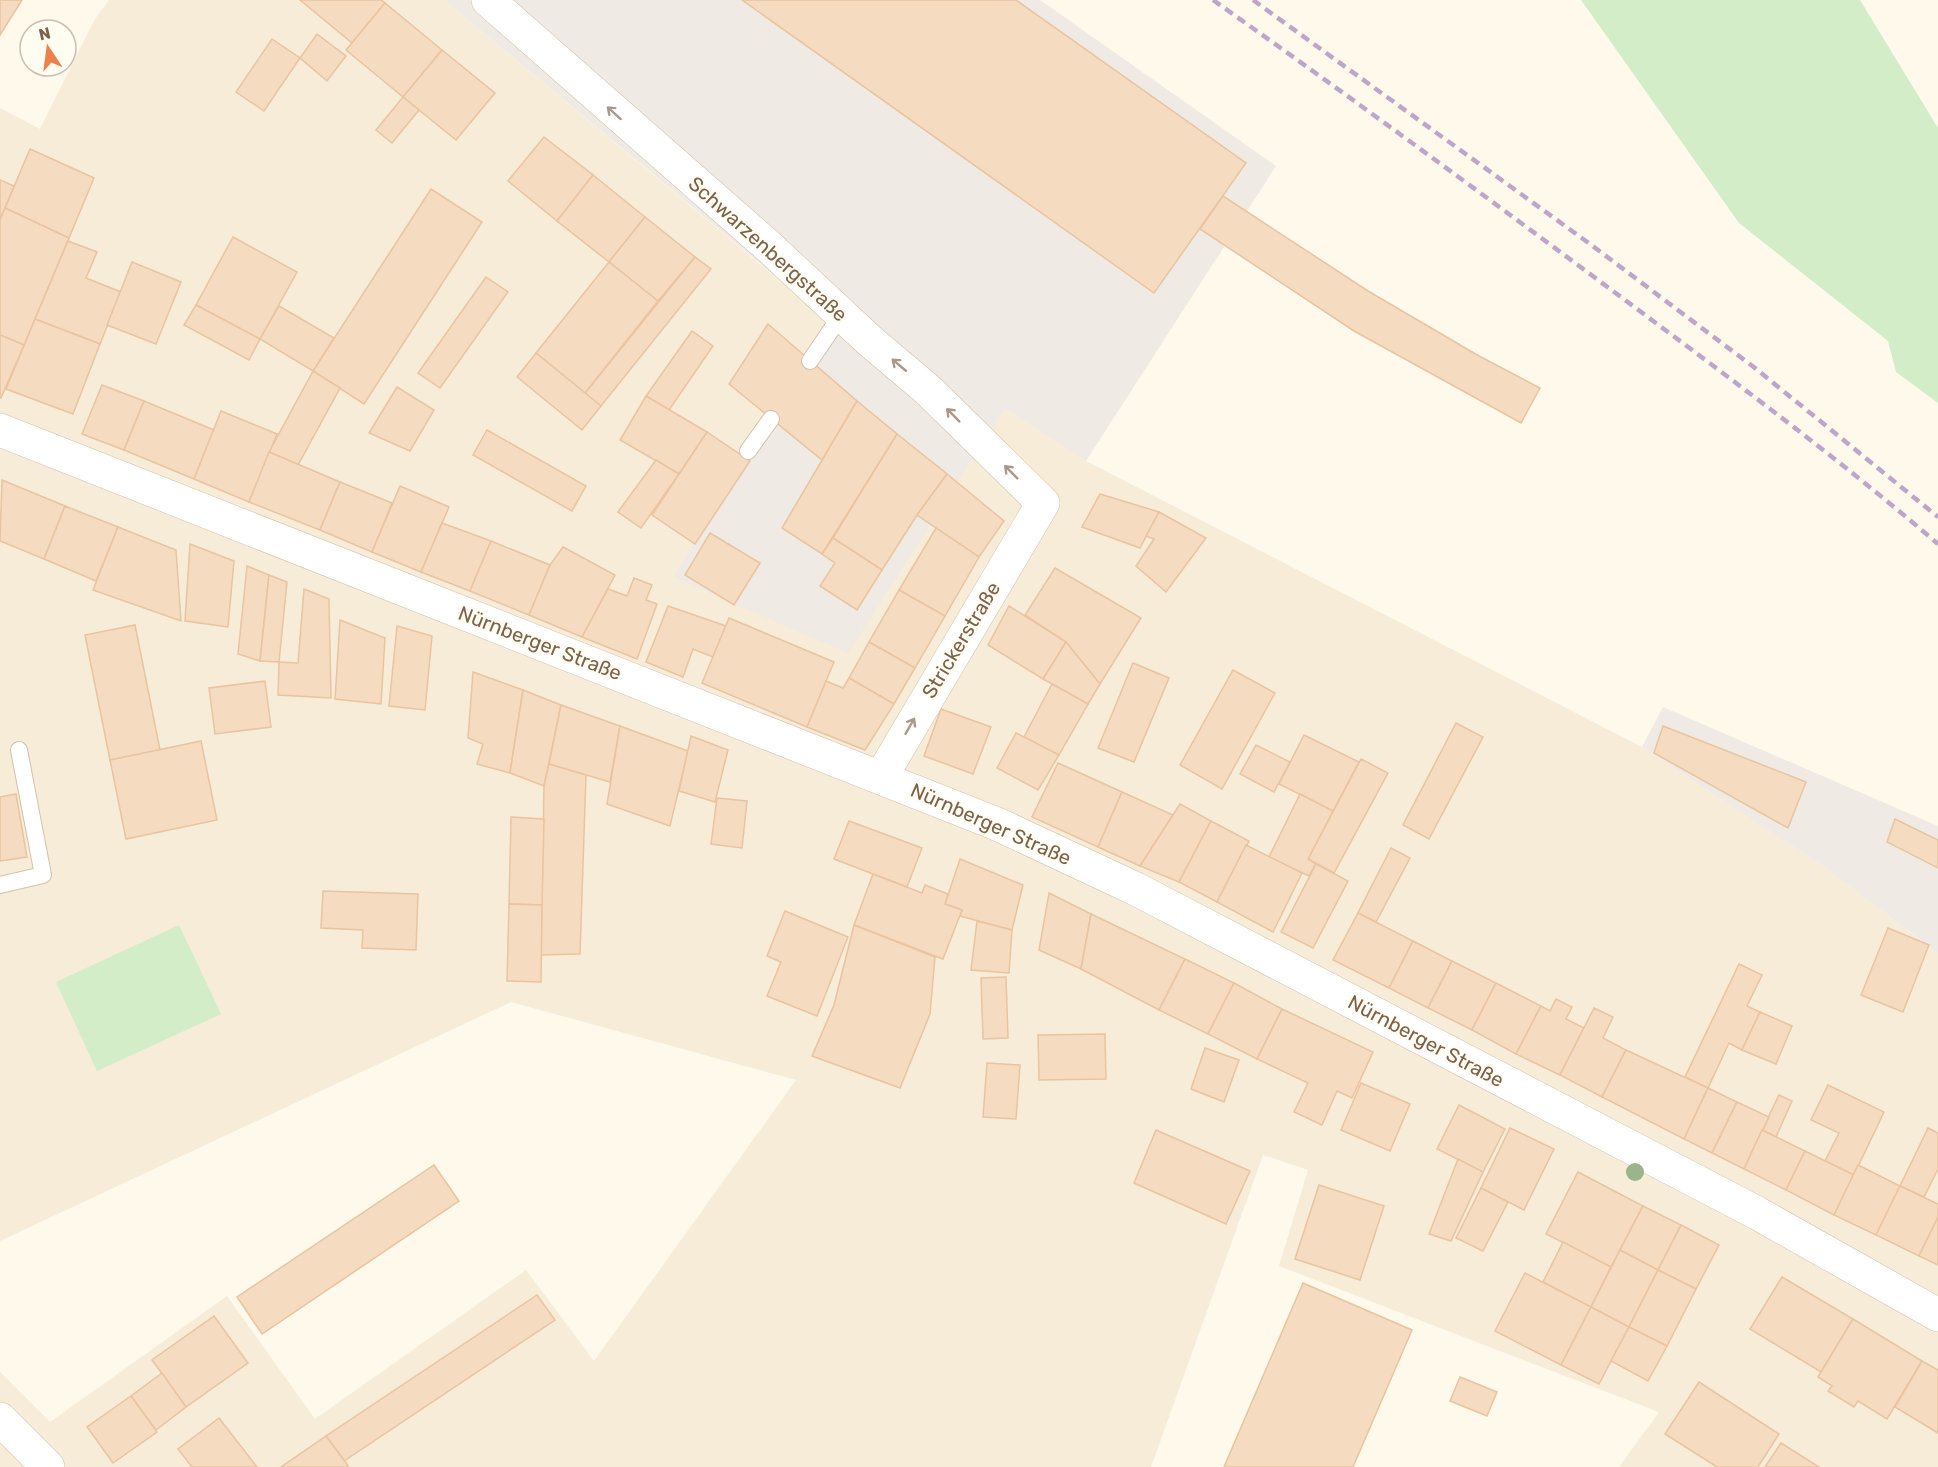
<svg xmlns="http://www.w3.org/2000/svg" width="1938" height="1467" font-family="Rubik,sans-serif">
<style>
.residential{fill:#f6ecd8}
.industrial{fill:#efeae3}
.green{fill:#d2edc7}
.building{fill:#f5dbc0;stroke:#e9c49f;stroke-width:1.5}
.lines{fill:none;stroke-linecap:round;stroke-linejoin:round}
.service-casing{stroke:#d2c2ae;stroke-width:18}
.minor-casing{stroke:#d2c2ae;stroke-width:34}
.tertiary-casing{stroke:#d2c2ae;stroke-width:34}
.service{stroke:#fff;stroke-width:16}
.minor{stroke:#fff;stroke-width:33}
.tertiary{stroke:#fff;stroke-width:33}
.rail{stroke:#bea6ca;stroke-width:4.5;stroke-dasharray:9 6;stroke-linecap:butt}
.tree{fill:#9bb48c}
.oneway{stroke:#aa998a}
.labels{text-anchor:middle;stroke-width:4.5;stroke-linejoin:round;paint-order:stroke}
.street-label{font-size:20px;fill:#7c624b;stroke:#fffcf2}
</style>
<rect width="100%" height="100%" fill="#fef9eb"/>
<polygon class="residential" points="109,0 444,0 835,327 673,577 848,652 1005,409 1086,461 1642,747 1827,869 1938,953 1938,1467 1619,1467 1659,1412 1279,1266 1308,1170 1263,1155 1151,1467 0,1467 0,1372 50,1422 227,1296 315,1419 526,1270 594,1361 796,1080 511,1002 0,1241 0,108 40,129 95,19"/>
<g class="industrial">
<polygon points="444,0 1040,0 1276,166 1086,461 1005,409 848,653 673,577 835,326"/>
<polygon points="1663,707 1938,826 1938,953 1827,869 1642,747"/>
</g>
<g class="green">
<polygon points="1581,0 1860,0 1938,128 1938,403 1896,372 1888,341 1739,223"/>
<polygon points="179,925 221,1014 97,1071 56,982"/>
</g>
<g class="building">
<polygon points="0,0 22,0 0,35"/>
<polygon points="300,0 381,0 385,3 352,43"/>
<polygon points="742,0 1016,0 1246,163 1154,293"/>
<polygon points="385,3 442,50 403,97 346,50"/>
<polygon points="317,34 346,56 327,81 300,58"/>
<polygon points="272,39 300,58 264,111 236,92"/>
<polygon points="442,50 495,93 456,140 403,97"/>
<polygon points="403,97 419,110 392,143 376,130"/>
<polygon points="544,137 593,175 557,221 508,181"/>
<polygon points="30,149 94,178 69,238 5,208"/>
<polygon points="593,175 645,217 609,262 557,221"/>
<polygon points="0,180 14,186 0,220"/>
<polygon points="431,189 482,222 364,404 313,371"/>
<polygon points="1223,196 1368,291 1479,356 1540,388 1521,423 1354,331 1200,229"/>
<polygon points="5,208 69,238 24,345 0,335 0,220"/>
<polygon points="645,217 695,257 658,301 609,262"/>
<polygon points="233,237 297,272 260,339 196,305"/>
<polygon points="68,241 97,252 86,278 121,292 100,344 35,319"/>
<polygon points="695,257 711,269 601,406 585,393"/>
<polygon points="132,262 181,282 156,344 107,325"/>
<polygon points="609,262 658,301 585,393 536,353"/>
<polygon points="486,277 508,292 440,388 418,373"/>
<polygon points="196,305 260,339 249,360 184,325"/>
<polygon points="279,306 334,338 313,371 260,339"/>
<polygon points="35,319 100,344 73,414 6,389"/>
<polygon points="768,324 857,401 822,460 729,384"/>
<polygon points="692,331 713,346 669,410 646,396"/>
<polygon points="0,335 24,345 1,398 0,398"/>
<polygon points="536,353 601,406 582,430 517,377"/>
<polygon points="313,371 340,388 298,465 269,452"/>
<polygon points="102,385 144,401 124,450 82,434"/>
<polygon points="397,387 434,410 410,451 369,433"/>
<polygon points="646,396 707,432 679,474 620,440"/>
<polygon points="144,401 214,430 194,479 124,450"/>
<polygon points="857,401 897,434 822,554 782,528"/>
<polygon points="221,411 277,434 249,502 194,479"/>
<polygon points="487,430 586,486 572,511 473,455"/>
<polygon points="707,432 750,461 695,544 652,515"/>
<polygon points="897,434 947,474 917,515 882,570 833,538"/>
<polygon points="269,452 340,482 320,530 249,502"/>
<polygon points="656,460 679,474 641,528 618,512"/>
<polygon points="947,474 1004,521 979,557 917,515"/>
<polygon points="2,480 65,506 44,559 0,541"/>
<polygon points="340,482 392,503 372,552 320,530"/>
<polygon points="400,486 449,507 421,572 372,552"/>
<polygon points="1100,494 1159,512 1140,548 1082,527"/>
<polygon points="65,506 118,527 96,581 44,559"/>
<polygon points="1159,512 1206,538 1166,592 1136,566 1154,539 1146,536"/>
<polygon points="442,523 491,541 470,591 421,572"/>
<polygon points="118,527 176,550 181,621 93,590"/>
<polygon points="936,528 979,557 945,616 899,590"/>
<polygon points="710,533 760,563 734,605 685,575"/>
<polygon points="833,538 882,570 857,610 820,586 835,563 822,554"/>
<polygon points="491,541 550,565 529,615 470,591"/>
<polygon points="190,544 234,561 228,627 185,621"/>
<polygon points="563,547 615,575 582,637 529,615 550,565"/>
<polygon points="247,566 269,575 260,661 238,654"/>
<polygon points="1055,568 1141,618 1100,684 1066,642 1025,615"/>
<polygon points="269,575 287,582 279,662 260,661"/>
<polygon points="634,578 652,585 646,600 657,604 637,659 582,637 608,589 627,596"/>
<polygon points="304,589 329,599 331,698 278,695 279,662 298,663"/>
<polygon points="899,590 945,616 915,668 869,642"/>
<polygon points="668,606 726,626 713,657 693,649 683,677 646,662"/>
<polygon points="1009,606 1066,642 1043,679 988,645"/>
<polygon points="729,618 834,662 807,727 702,683"/>
<polygon points="340,620 385,638 381,704 335,699"/>
<polygon points="135,625 160,750 110,760 85,635"/>
<polygon points="397,626 432,636 425,710 389,706"/>
<polygon points="869,642 915,668 894,704 849,678"/>
<polygon points="1066,642 1100,684 1088,704 1043,679"/>
<polygon points="1133,663 1169,678 1134,762 1098,748"/>
<polygon points="1233,670 1275,693 1222,789 1180,765"/>
<polygon points="473,672 523,690 510,773 477,764 483,744 468,738"/>
<polygon points="849,678 894,704 865,750 807,727 826,681 843,688"/>
<polygon points="265,681 271,727 215,734 209,688"/>
<polygon points="1052,684 1088,704 1059,755 1024,737"/>
<polygon points="523,690 561,705 544,786 510,773"/>
<polygon points="561,705 620,726 610,782 549,764"/>
<polygon points="941,709 991,727 973,774 924,756"/>
<polygon points="1456,723 1483,737 1429,839 1403,825"/>
<polygon points="620,726 688,751 670,826 607,804"/>
<polygon points="1663,726 1806,782 1788,828 1654,753"/>
<polygon points="1016,733 1059,755 1038,790 997,768"/>
<polygon points="1304,735 1359,762 1333,811 1279,784"/>
<polygon points="691,736 728,750 715,802 679,791"/>
<polygon points="201,741 217,820 126,839 110,760"/>
<polygon points="1256,745 1290,762 1274,792 1240,774"/>
<polygon points="1361,759 1388,773 1334,873 1308,859"/>
<polygon points="1058,763 1122,792 1098,847 1032,817"/>
<polygon points="549,764 586,775 580,954 541,955 544,786"/>
<polygon points="1122,792 1173,815 1140,866 1098,847"/>
<polygon points="16,794 27,857 0,861 0,797"/>
<polygon points="1300,794 1333,811 1308,859 1316,864 1309,876 1269,857"/>
<polygon points="717,798 747,801 742,848 711,844"/>
<polygon points="1180,804 1211,821 1179,882 1140,866"/>
<polygon points="511,817 544,819 542,905 509,904"/>
<polygon points="1895,819 1938,840 1938,868 1887,842"/>
<polygon points="849,821 922,848 907,887 834,859"/>
<polygon points="1211,821 1249,841 1217,902 1179,882"/>
<polygon points="1246,845 1302,873 1273,932 1217,902"/>
<polygon points="1391,848 1410,858 1376,922 1358,913"/>
<polygon points="960,859 1023,885 1012,930 960,916 962,910 945,904"/>
<polygon points="1316,864 1348,881 1313,948 1281,932"/>
<polygon points="873,874 922,893 925,885 948,894 945,904 962,910 943,959 854,925"/>
<polygon points="323,891 418,894 416,950 362,948 363,930 321,928"/>
<polygon points="1049,893 1091,914 1081,969 1039,950"/>
<polygon points="509,904 542,905 541,982 507,981"/>
<polygon points="785,911 848,937 817,1016 767,996 781,962 767,956"/>
<polygon points="1358,913 1413,941 1389,988 1333,960"/>
<polygon points="1091,914 1185,959 1159,1010 1081,969"/>
<polygon points="977,921 1012,930 1009,973 971,970"/>
<polygon points="854,925 935,957 930,1014 900,1088 812,1056 834,1005"/>
<polygon points="1888,928 1929,945 1903,1012 1861,995"/>
<polygon points="1413,941 1452,961 1428,1008 1389,988"/>
<polygon points="1185,959 1234,983 1208,1034 1159,1010"/>
<polygon points="1452,961 1496,983 1472,1030 1428,1008"/>
<polygon points="1739,964 1762,975 1747,1006 1760,1012 1742,1050 1729,1043 1708,1088 1685,1077"/>
<polygon points="1006,977 1008,1038 983,1039 981,978"/>
<polygon points="1234,983 1282,1009 1257,1059 1208,1034"/>
<polygon points="1496,983 1541,1006 1516,1054 1472,1030"/>
<polygon points="1556,999 1572,1007 1566,1019 1584,1028 1560,1075 1516,1054 1541,1006 1550,1011"/>
<polygon points="1594,1008 1613,1017 1603,1038 1626,1050 1602,1097 1560,1075"/>
<polygon points="1282,1009 1373,1052 1352,1098 1337,1091 1322,1125 1294,1112 1308,1083 1257,1059"/>
<polygon points="1760,1012 1792,1026 1776,1064 1742,1050"/>
<polygon points="1105,1034 1106,1079 1039,1080 1038,1035"/>
<polygon points="1205,1048 1239,1060 1224,1102 1191,1089"/>
<polygon points="1626,1050 1708,1088 1684,1139 1602,1097"/>
<polygon points="987,1063 1020,1065 1016,1119 983,1117"/>
<polygon points="1361,1083 1410,1104 1390,1151 1341,1130"/>
<polygon points="1828,1085 1884,1112 1854,1175 1825,1161 1839,1133 1811,1120"/>
<polygon points="1708,1088 1737,1102 1712,1153 1684,1139"/>
<polygon points="1779,1095 1792,1101 1776,1137 1762,1130"/>
<polygon points="1737,1102 1769,1117 1744,1169 1712,1153"/>
<polygon points="1459,1105 1505,1129 1483,1172 1437,1149"/>
<polygon points="1510,1128 1554,1149 1524,1210 1481,1188"/>
<polygon points="1928,1128 1938,1133 1938,1169 1924,1197 1900,1186"/>
<polygon points="1156,1130 1250,1171 1226,1224 1134,1183"/>
<polygon points="1762,1130 1805,1151 1786,1190 1744,1169"/>
<polygon points="1805,1151 1854,1175 1834,1215 1786,1190"/>
<polygon points="1458,1159 1483,1172 1451,1241 1429,1234"/>
<polygon points="434,1165 459,1201 262,1334 237,1297"/>
<polygon points="1858,1165 1900,1186 1876,1235 1834,1215"/>
<polygon points="1578,1172 1643,1206 1611,1267 1546,1234"/>
<polygon points="1319,1185 1384,1206 1360,1280 1295,1259"/>
<polygon points="1900,1186 1938,1204 1938,1217 1919,1256 1876,1235"/>
<polygon points="1481,1188 1508,1202 1483,1251 1456,1238"/>
<polygon points="1643,1206 1681,1225 1658,1270 1620,1250"/>
<polygon points="1938,1217 1938,1265 1919,1256"/>
<polygon points="1681,1225 1719,1245 1696,1289 1658,1270"/>
<polygon points="1563,1242 1611,1267 1591,1307 1543,1282"/>
<polygon points="1620,1250 1658,1270 1629,1327 1591,1307"/>
<polygon points="1658,1270 1696,1289 1667,1346 1629,1327"/>
<polygon points="1525,1273 1591,1307 1561,1365 1495,1331"/>
<polygon points="1782,1277 1853,1319 1821,1372 1750,1329"/>
<polygon points="1303,1283 1412,1330 1353,1467 1224,1467"/>
<polygon points="537,1295 555,1320 344,1461 326,1436"/>
<polygon points="1591,1307 1629,1327 1599,1384 1561,1365"/>
<polygon points="214,1316 248,1363 186,1407 152,1360"/>
<polygon points="1853,1319 1922,1361 1887,1419 1858,1401 1854,1407 1828,1391 1832,1386 1818,1377"/>
<polygon points="1629,1327 1667,1346 1648,1381 1611,1361"/>
<polygon points="1922,1361 1938,1370 1938,1433 1895,1407"/>
<polygon points="162,1373 186,1407 156,1430 131,1396"/>
<polygon points="1460,1377 1497,1392 1487,1416 1450,1401"/>
<polygon points="1699,1382 1779,1434 1758,1467 1717,1467 1665,1434"/>
<polygon points="131,1396 157,1432 113,1463 87,1427"/>
<polygon points="219,1418 257,1467 192,1467 178,1449"/>
<polygon points="326,1436 349,1467 281,1467"/>
<polygon points="1781,1443 1819,1467 1765,1467"/>
</g>
<g class="lines">
<g class="service-casing">
<g id="service">
<polyline points="810,361 842,314"/>
<polyline points="748,451 771,419"/>
<polyline points="0,885 43,875 19,750"/>
</g>
</g>
<g class="minor-casing">
<g id="minor">
<polyline points="488,0 768,246 870,341 928,390 1043,503 881,777"/>
<polyline points="0,1419 48,1467"/>
</g>
</g>
<g class="tertiary-casing">
<polyline id="tertiary" points="0,430 997,824 1136,889 1757,1213 1938,1315"/>
</g>
<use href="#service" class="service"/>
<use href="#minor" class="minor"/>
<use href="#tertiary" class="tertiary"/>
<g class="rail">
<path d="M1213,0C1352,98 1489,199 1625,300C1731,379 1838,458 1938,544"/>
<polyline points="1253,0 1590,244 1755,368 1938,517"/>
</g>
</g>
<circle class="tree" cx="1635" cy="1172" r="9"/>
<defs><path id="oneway-shaft" d="M-6 0H5M1.5-3L5.5 0L1.5 3" fill="none" stroke-width="1.6" stroke-linecap="round" stroke-linejoin="round" transform="scale(1.5)"/></defs>
<g class="oneway">
<use href="#oneway-shaft" transform="translate(614 113) rotate(-138)"/>
<use href="#oneway-shaft" transform="translate(899 365) rotate(-140)"/>
<use href="#oneway-shaft" transform="translate(953 415) rotate(-135)"/>
<use href="#oneway-shaft" transform="translate(1011 472) rotate(-135)"/>
<use href="#oneway-shaft" transform="translate(910 726) rotate(-60)"/>
</g>
<g class="labels">
<g class="street-label">
<text transform="translate(768 249) rotate(42)" y="7">Schwarzenbergstraße</text>
<text transform="translate(961 640) rotate(-59)" y="7">Strickerstraße</text>
<text transform="translate(540 643) rotate(21)" y="7">Nürnberger Straße</text>
<text transform="translate(991 824) rotate(24)" y="7">Nürnberger Straße</text>
<text transform="translate(1426 1041) rotate(28)" y="7">Nürnberger Straße</text>
</g>
</g>
<g transform="translate(48 48) rotate(347)"><circle r="28" fill="#fffcf2" stroke="#cbbeaf" stroke-width="1.5"/>
<path d="M0-4.5L10 22L0 15L-10 22Z" fill="#ee814a"/>
<text y="-9" font-size="16" font-weight="bold" text-anchor="middle" fill="#7c624b">N</text>
</g>
</svg>
